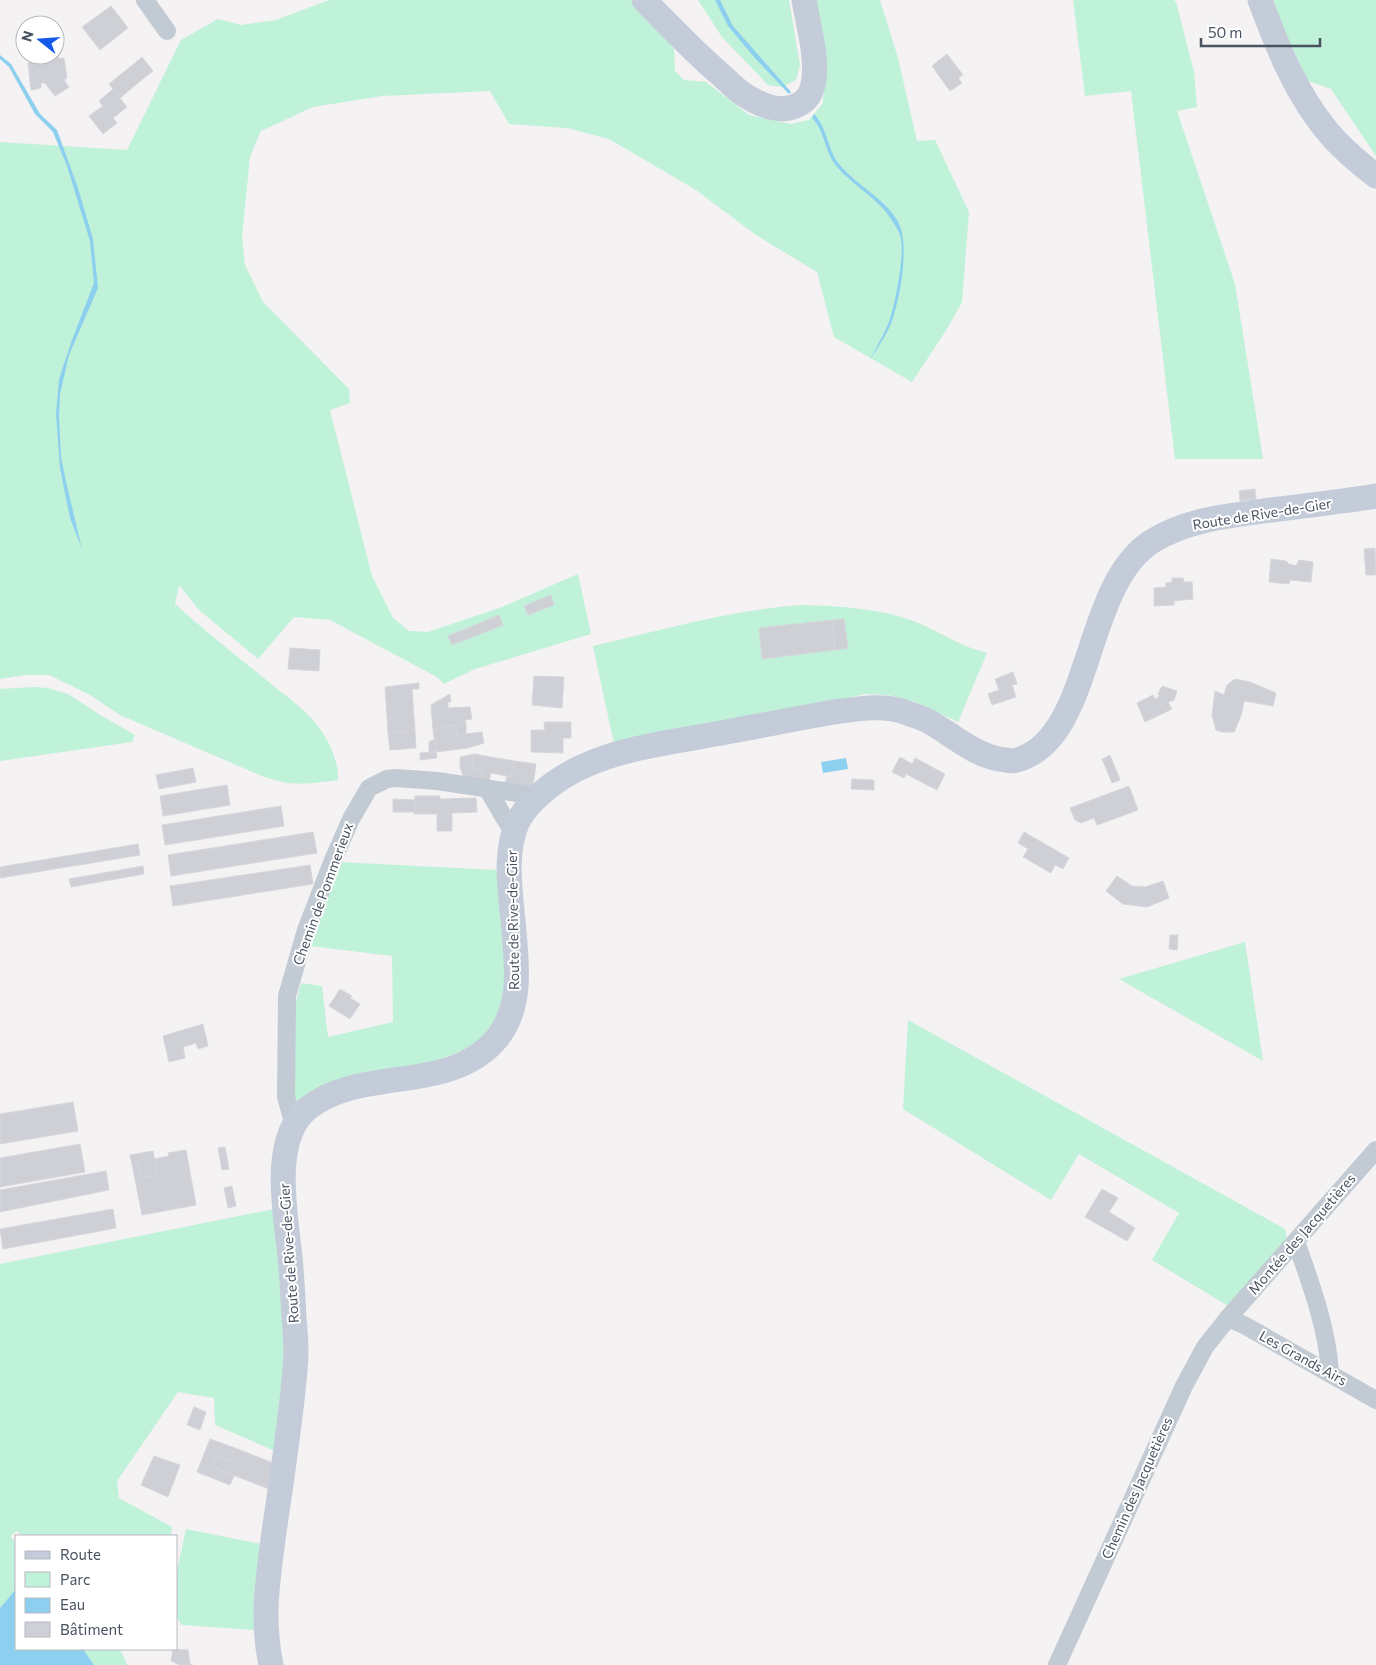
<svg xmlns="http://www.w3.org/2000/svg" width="1376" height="1665" font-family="Commissioner,sans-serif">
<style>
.green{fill:#c0f1d9}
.water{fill:#8ccfef}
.building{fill:#ced0d6;stroke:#d6d7dd}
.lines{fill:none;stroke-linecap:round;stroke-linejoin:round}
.minor{stroke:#c2cad3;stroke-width:18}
.secondary{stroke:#c4ccda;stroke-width:25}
.labels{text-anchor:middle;stroke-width:4;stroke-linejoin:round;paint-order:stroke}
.street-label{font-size:14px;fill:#495260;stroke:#fff}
</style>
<rect width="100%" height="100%" fill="#f4f2f2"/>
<g class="green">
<path d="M329,0H633L674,49L675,71L684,80L706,82L749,115L791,124L809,120L823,103L824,85L815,0H880L898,58L917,141L935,140L969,212L962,302L947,329L912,382L834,337L817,272L756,235L696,190L609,139L567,128L509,124L490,91L382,96L313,107L261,131L250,157L242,237L245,265L263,302L349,389L350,403L330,410L372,576L393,618L409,631L428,632L502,607L578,574L591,634L475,669L444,684L437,677L330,620L294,617L258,659L199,610L179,585L175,604C206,632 238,657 270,683C286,696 306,710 318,726C329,741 339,762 338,780C307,784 292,787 262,776L120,715L90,695L49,675H25L0,679V142L127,150L181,40L218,19L241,25L276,20Z"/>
<polygon points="698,0 789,0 800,65 796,80 782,87 768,85 722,37"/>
<polygon points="1073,0 1174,0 1176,2 1194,72 1197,107 1177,111 1235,284 1263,459 1175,459 1131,91 1085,96"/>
<polygon points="1274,0 1376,0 1376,156 1331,89 1308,81 1281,24"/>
<path d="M801,605C840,606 879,608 916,622C940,632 961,647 987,653L958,722L913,701L888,695L866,694L614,744L593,646C662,630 730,610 801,605Z"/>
<polygon points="33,687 48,688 68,694 102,716 135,735 132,742 0,761 0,689"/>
<polygon points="339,862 497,870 504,915 505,998 496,1019 476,1045 419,1068 331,1084 297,1101 292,1098 294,1010 301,983 322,986 328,1037 393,1022 392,956 310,946"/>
<polygon points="1245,942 1263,1061 1119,979"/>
<polygon points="908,1020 1285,1229 1287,1239 1230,1307 1152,1260 1179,1213 1079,1154 1051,1200 903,1109"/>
<polygon points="274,1209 288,1345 277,1452 215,1425 214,1398 178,1392 117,1481 119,1498 172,1527 171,1536 23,1536 17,1531 10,1536 16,1543 16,1589 0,1608 0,1264"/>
<polygon points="186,1529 261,1544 258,1564 254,1630 182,1625 176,1617 177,1571"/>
<polygon points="83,1649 120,1649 127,1665 94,1665"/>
</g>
<g class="water">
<polygon points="715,0 720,0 733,26 791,92 789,94 754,57 728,26"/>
<polygon points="0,55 11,64 40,114 57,130 78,188 93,239 98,288 69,355 60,394 59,416 61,457 66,482 82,549 70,518 60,468 56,414 59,379 72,340 94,283 90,241 67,166 53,132 35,114 9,67 0,59"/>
<path d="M814,114C828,129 827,149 839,164C856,185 883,197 897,220C911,242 900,299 891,324C886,336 877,348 870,360C876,347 884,335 889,322C895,305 906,251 900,235C897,227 891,219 886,212C872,195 852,184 838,168C824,153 826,132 812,118Z"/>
<polygon points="846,758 848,769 823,773 821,762"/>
<polygon points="16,1589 16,1649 83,1649 94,1665 0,1665 0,1608"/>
</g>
<g class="building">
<polygon points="111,6 128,28 100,50 82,27"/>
<polygon points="55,32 58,32 60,45 57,46 59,59 64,58 67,78 64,80 69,87 55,96 45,83 41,83 41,88 31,90 28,63 35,62 34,55 55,55"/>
<polygon points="947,54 963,75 958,78 962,83 950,91 932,66"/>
<polygon points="142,57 153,71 145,77 135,63"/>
<polygon points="135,63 145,77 120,98 109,84"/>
<polygon points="113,89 127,107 113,118 117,123 103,134 89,116 103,106 99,101"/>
<polygon points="1255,489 1256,499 1240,501 1239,491"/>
<polygon points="1375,548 1376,575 1366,575 1364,549"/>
<polygon points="1271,559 1286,561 1289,564 1296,566 1299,560 1313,562 1311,582 1290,580 1289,584 1269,582"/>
<polygon points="1172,578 1183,578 1184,582 1192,582 1193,599 1174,601 1174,605 1154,606 1154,588 1166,587 1166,583 1172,582"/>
<polygon points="551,595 554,605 528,615 524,606"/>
<polygon points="499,615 503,625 452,645 448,636"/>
<polygon points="844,619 848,648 835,650 832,620"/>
<polygon points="832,620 835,650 762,659 759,628"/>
<polygon points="290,648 320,650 319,671 288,669"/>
<polygon points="1013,672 1017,684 1012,685 1016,697 992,705 988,694 999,690 995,679"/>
<polygon points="534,676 564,677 562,708 532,705"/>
<polygon points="1235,679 1250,682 1276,693 1273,706 1244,701 1241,716 1234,732 1222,732 1216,730 1212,715 1215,691 1224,695 1227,685"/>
<polygon points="419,683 419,689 412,689 415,731 388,733 385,687"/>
<polygon points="1162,686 1177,691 1174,700 1168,702 1172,709 1145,722 1137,703 1153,695 1155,699 1160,696 1158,694"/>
<polygon points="450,694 451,702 448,702 448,708 470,707 472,719 465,720 466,724 433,729 431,705"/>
<polygon points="544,722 571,722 571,738 563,738 563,753 531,752 531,730 545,730"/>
<polygon points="466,724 466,734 457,735 456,725"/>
<polygon points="456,725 457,735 482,732 484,743 468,748 436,752 433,729"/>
<polygon points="415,731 416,748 390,750 388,733"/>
<polygon points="434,739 436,752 429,752 429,742"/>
<polygon points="436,752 437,758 420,760 420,753"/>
<polygon points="474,754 472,769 483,771 481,781 464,778 460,767 460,757"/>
<polygon points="474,754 514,761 511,777 491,773 489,781 481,780 483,771 472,769"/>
<polygon points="1110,755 1120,780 1112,783 1102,759"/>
<polygon points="900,757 912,764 915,758 945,774 937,790 906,774 904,778 892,772"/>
<polygon points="514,761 536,764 533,786 505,784 507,776 511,777"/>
<polygon points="193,768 196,782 159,789 156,775"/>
<polygon points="852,779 874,780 874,790 851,789"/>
<polygon points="227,785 230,805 163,816 160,796"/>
<polygon points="1129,786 1138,810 1097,825 1094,818 1081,823 1075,820 1070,808"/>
<polygon points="415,796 440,796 440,799 476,798 477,812 452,813 452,831 437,831 437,814 414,814"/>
<polygon points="393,799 415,800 415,812 393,812"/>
<polygon points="281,806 284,826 165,845 162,825"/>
<polygon points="313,832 317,853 171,876 168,855"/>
<polygon points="1024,832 1069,858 1063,869 1055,865 1051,873 1023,857 1028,849 1018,843"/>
<polygon points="138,844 140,855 0,878 0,867"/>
<polygon points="310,865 313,884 173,906 170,886"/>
<polygon points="143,866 144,874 71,887 69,879"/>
<polygon points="1117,876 1132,886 1145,887 1163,881 1169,898 1147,907 1123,904 1106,891"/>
<polygon points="1170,935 1178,935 1177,950 1169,949"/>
<polygon points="340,989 352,996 350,998 360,1004 350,1019 329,1006"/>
<polygon points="203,1024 208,1046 198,1049 196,1043 183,1047 185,1058 169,1062 163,1036"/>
<polygon points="73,1102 78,1131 0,1144 0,1114"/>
<polygon points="80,1144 85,1172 0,1187 0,1158"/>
<polygon points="225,1147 229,1169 222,1170 218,1148"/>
<polygon points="186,1150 196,1205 142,1215 132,1164 138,1163 142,1178 157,1175 154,1159 169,1156 168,1153"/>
<polygon points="153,1151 157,1175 142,1178 138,1163 132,1164 130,1155"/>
<polygon points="106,1171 109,1190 0,1212 0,1190"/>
<polygon points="232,1186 236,1206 228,1208 224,1188"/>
<polygon points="1102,1189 1118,1198 1109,1212 1135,1228 1127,1241 1085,1217"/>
<polygon points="113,1209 116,1228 3,1249 0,1229"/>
<polygon points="194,1407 206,1412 200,1430 187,1425"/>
<polygon points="210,1439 235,1448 231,1461 216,1456 212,1467 234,1476 230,1485 197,1472"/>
<polygon points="235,1448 273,1463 269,1489 212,1467 216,1456 231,1461"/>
<polygon points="154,1456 180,1465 168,1497 141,1485"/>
<polygon points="173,1649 188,1650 190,1664 193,1665 180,1665 171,1661"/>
</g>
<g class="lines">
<g class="minor">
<polyline points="145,0 167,31"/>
<path d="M487,789C497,803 503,819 514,832"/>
<polyline points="294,1125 286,1097 287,996 306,930 333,860 351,819 369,788 387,779 396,778 437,781 538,796"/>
<path d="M1296,1242C1311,1284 1327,1327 1330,1372"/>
<polyline points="1228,1318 1244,1325 1376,1400"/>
<polyline points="1057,1665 1184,1386 1205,1347 1228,1318 1376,1150"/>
</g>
<g class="secondary">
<path d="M644,0C669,25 693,51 720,74C728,81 737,91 746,96C761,105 776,112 793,107C807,102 812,94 814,79C817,55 808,24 804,0"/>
<path d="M1260,0C1277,46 1296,94 1328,132C1342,149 1359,163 1376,176"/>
<path d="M271,1665C261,1617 268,1579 274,1532C281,1485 288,1438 293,1391C294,1378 296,1365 296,1351C296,1340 295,1329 294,1318C293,1298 292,1277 290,1257C286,1216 270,1140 307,1109C360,1065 451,1096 498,1037C524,1004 516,959 513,920C510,889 504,851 518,821C526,806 537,796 550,786C597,750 658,745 715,734C754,727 794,719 834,712C857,709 882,704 905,712C912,715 919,717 926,720C953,734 974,757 1006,760C1010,761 1014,761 1017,760C1094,738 1082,587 1151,542C1188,518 1236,515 1279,509C1311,505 1344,501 1376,496"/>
</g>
</g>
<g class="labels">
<g class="street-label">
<text transform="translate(1262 514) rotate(-9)" y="5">Route de Rive-de-Gier</text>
<text transform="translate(323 894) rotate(-70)" y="5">Chemin de Pommerieux</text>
<text transform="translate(513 920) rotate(-91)" y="5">Route de Rive-de-Gier</text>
<text transform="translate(1302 1234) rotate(-49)" y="5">Montée des Jacquetières</text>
<text transform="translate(289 1253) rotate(-94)" y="5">Route de Rive-de-Gier</text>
<text transform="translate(1303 1358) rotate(29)" y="5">Les Grands Airs</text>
<text transform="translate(1137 1488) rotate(-66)" y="5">Chemin des Jacquetières</text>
</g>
</g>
<rect x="15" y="1535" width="162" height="115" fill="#ffffff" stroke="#b6babf"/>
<rect x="25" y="1551" width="25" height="8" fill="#c4ccda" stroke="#b6babf"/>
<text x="60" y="1560" font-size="15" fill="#495260">Route</text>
<rect x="25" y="1572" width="25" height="15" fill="#c0f1d9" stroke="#b6babf"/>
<text x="60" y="1585" font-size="15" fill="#495260">Parc</text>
<rect x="25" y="1598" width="25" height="15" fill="#8ccfef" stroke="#b6babf"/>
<text x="60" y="1610" font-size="15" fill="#495260">Eau</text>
<rect x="25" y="1622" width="25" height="15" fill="#ced0d6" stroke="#b6babf"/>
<text x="60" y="1635" font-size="15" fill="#495260">Bâtiment</text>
<g transform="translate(40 40) rotate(287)"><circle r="24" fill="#ffffff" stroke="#b6babf"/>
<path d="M0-4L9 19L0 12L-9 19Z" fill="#1559eb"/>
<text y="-8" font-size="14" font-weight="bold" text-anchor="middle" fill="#495260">N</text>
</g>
<path d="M1201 38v8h119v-8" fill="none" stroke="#495260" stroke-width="2.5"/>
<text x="1208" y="38" font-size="15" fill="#495260" stroke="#ffffff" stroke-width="4" paint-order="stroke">50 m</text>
</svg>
